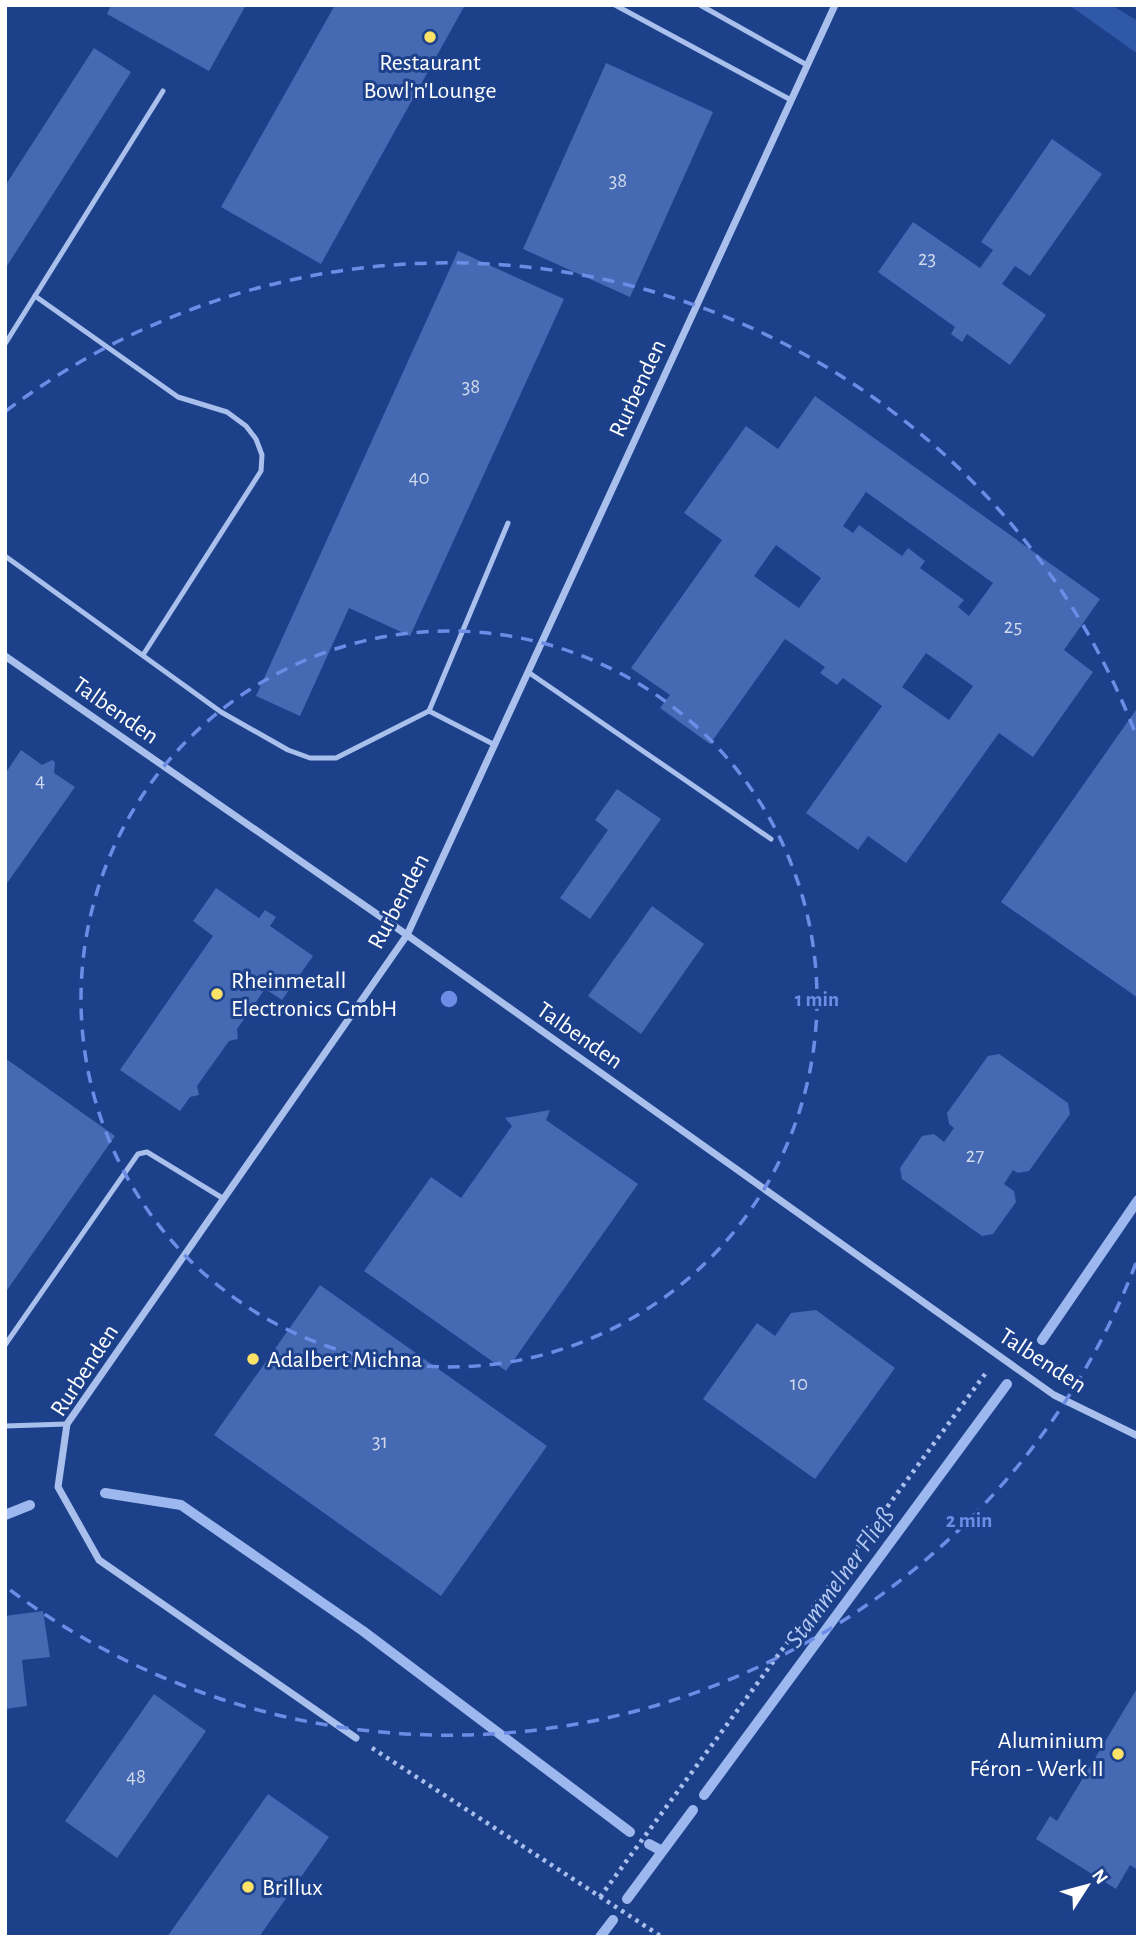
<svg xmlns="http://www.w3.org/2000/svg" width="1143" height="1942" font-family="'Alegreya Sans',sans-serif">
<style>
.green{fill:#3058a8}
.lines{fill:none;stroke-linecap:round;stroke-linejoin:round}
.stream{stroke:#9cb8ee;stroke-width:10}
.building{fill:#4569b3;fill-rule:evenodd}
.path{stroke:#a9bfec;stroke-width:4.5;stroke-dasharray:3.5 5;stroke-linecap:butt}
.lane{stroke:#a9bfec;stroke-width:5}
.street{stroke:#a9bfec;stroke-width:7}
.ring{fill:none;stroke:#6c8ce6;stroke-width:3.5;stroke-dasharray:12 9}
.poi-dot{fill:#fce267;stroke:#1d408b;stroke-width:2.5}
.labels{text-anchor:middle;stroke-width:6;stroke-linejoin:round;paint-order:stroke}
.number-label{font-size:21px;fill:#d0daec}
.poi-label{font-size:24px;fill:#fff;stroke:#1d408b;text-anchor:start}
.street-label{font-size:24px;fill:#fff;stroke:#1d408b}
.water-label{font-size:26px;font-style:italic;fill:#b4caf3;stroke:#1d408b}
.centre{fill:#6c8ce6;stroke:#1d408b;stroke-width:3.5}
.ring-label{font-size:21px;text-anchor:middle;font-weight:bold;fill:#6c8ce6;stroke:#1d408b;stroke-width:6;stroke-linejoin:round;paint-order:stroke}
</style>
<rect width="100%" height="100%" fill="#1d408b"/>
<polygon class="green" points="1069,5 1111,5 1138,21 1138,54"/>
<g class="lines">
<g class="stream">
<polyline points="1042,1340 1138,1200"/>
<polyline points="105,1493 181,1505 363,1631 630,1832"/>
<polyline points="5,1515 30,1505"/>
<polyline points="704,1795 1007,1384"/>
<polyline points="649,1844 662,1851"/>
<polyline points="627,1899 693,1810"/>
<polyline points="600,1937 613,1920"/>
</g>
</g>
<g class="building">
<polygon points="111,5 246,5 209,71 107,14"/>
<polygon points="335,5 465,5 321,264 221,207"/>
<polygon points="94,48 131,72 5,269 5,186"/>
<polygon points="606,63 713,112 630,297 523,249"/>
<polygon points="1052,139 1102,174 1030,276 1015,266 1002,284 1046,315 1010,365 967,334 962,342 951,334 955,327 878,272 913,222 980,268 993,250 981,242"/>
<polygon points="458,251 564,299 410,636 349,608 300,716 256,696"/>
<path d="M815,396L1100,599L1064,650L1093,672L1033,757L999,733L906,863L868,836L858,850L806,813L882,706L843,678L837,685L820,673L825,667L785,639L710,744L660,708L670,695L631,668L722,540L684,513L746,426L778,449ZM866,492L993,583L969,616L958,607L964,600L920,568L925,561L908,548L902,556L859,525L853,533L843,526ZM776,545L821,578L799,608L754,576ZM926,653L973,686L949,720L902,687Z"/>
<polygon points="1138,707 1138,998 1001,902"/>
<polygon points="21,750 42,765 52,760 55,762 54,773 75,787 5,886 5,774"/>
<polygon points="617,789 661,819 590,919 560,898 608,830 595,820"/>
<polygon points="216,888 259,918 265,910 276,917 270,926 313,956 282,1000 265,989 237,1029 238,1039 229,1041 197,1086 199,1095 190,1097 180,1111 120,1070 213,936 193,921"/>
<polygon points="652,906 704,944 641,1034 588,996"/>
<polygon points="999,1054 1068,1103 1070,1114 1029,1171 1018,1173 1013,1170 1004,1184 1014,1191 1016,1202 993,1234 982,1236 902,1179 900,1168 922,1136 934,1134 944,1142 954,1128 949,1124 947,1113 988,1056"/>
<polygon points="5,1058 115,1136 5,1293"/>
<polygon points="550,1110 546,1120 638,1184 506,1371 364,1271 431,1177 461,1198 512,1126 505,1118"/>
<polygon points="320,1285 547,1446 441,1596 214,1435"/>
<polygon points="816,1310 895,1368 815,1479 703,1399 757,1323 775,1336 791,1313"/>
<polygon points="43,1611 50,1657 22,1660 27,1706 5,1709 5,1616"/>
<polygon points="1138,1687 1138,1870 1130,1865 1116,1889 1036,1839 1050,1816 1057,1821"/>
<polygon points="154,1694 206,1731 117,1858 65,1821"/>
<polygon points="268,1794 329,1837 259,1937 167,1937"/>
</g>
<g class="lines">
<g class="path">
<polyline points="372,1748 662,1937"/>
<polyline points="600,1897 988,1370"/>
</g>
<g class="lane">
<polyline points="615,5 791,100"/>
<polyline points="700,5 807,65"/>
<polyline points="35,296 178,397 227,412 246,426 256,439 262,455 261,471 143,655"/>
<polyline points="5,344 163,91"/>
<polyline points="5,556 221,712 288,750 310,758 336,758 429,711 508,523"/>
<polyline points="528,672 771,839"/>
<polyline points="429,711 495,745"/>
<polyline points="5,1345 138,1154 147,1152 224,1199"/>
<polyline points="5,1426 67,1424"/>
</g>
<g class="street">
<polyline points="5,656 407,935 1054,1395 1138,1436"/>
<polyline points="356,1738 99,1560 58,1487 67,1424 407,935 835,5"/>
</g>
</g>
<g class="ring">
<circle cx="449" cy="999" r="368"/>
<path d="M1136 1263A736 736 0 0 1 6 1587M6 411A736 736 0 0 1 1136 735"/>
</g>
<g class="poi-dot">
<circle cx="430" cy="37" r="7"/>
<circle cx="217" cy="994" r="7"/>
<circle cx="253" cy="1359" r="7"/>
<circle cx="1118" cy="1754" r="7"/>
<circle cx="248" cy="1887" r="7"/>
</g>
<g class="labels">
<g class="number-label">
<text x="618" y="187">38</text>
<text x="927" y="265">23</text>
<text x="471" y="393">38</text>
<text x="419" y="484">40</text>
<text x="1013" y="633">25</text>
<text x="40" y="787">4</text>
<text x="975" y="1162">27</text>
<text x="799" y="1390">10</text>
<text x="380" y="1448">31</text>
<text x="136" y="1783">48</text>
</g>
<g class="poi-label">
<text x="430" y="70" text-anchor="middle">Restaurant<tspan x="430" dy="28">Bowl'n'Lounge</tspan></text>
<text x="231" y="988">Rheinmetall<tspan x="231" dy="28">Electronics GmbH</tspan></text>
<text x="267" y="1367">Adalbert Michna</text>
<text x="1104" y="1748" text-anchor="end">Aluminium<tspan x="1104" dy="28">Féron - Werk II</tspan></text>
<text x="262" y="1895">Brillux</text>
</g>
<g class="street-label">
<text transform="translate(637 388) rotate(-65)" y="8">Rurbenden</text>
<text transform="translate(116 710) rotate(35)" y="8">Talbenden</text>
<text transform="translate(398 901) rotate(-62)" y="8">Rurbenden</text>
<text transform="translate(580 1035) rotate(35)" y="8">Talbenden</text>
<text transform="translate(1043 1360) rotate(33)" y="8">Talbenden</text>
<text transform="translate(84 1370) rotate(-57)" y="8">Rurbenden</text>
</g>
<g class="water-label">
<text transform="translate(839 1577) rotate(-54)" y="9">Stammelner Fließ</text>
</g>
</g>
<circle cx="449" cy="999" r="10" class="centre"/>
<g class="ring-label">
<text x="817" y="1006">1 min</text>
<text x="969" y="1527">2 min</text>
</g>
<rect width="1143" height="1942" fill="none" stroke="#ffffff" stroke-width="14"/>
<g transform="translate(1087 1886) rotate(54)" stroke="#1d408b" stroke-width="5" paint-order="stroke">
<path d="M0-5L12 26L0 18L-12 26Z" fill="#ffffff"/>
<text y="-10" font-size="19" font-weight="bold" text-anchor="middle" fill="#ffffff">N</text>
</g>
</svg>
